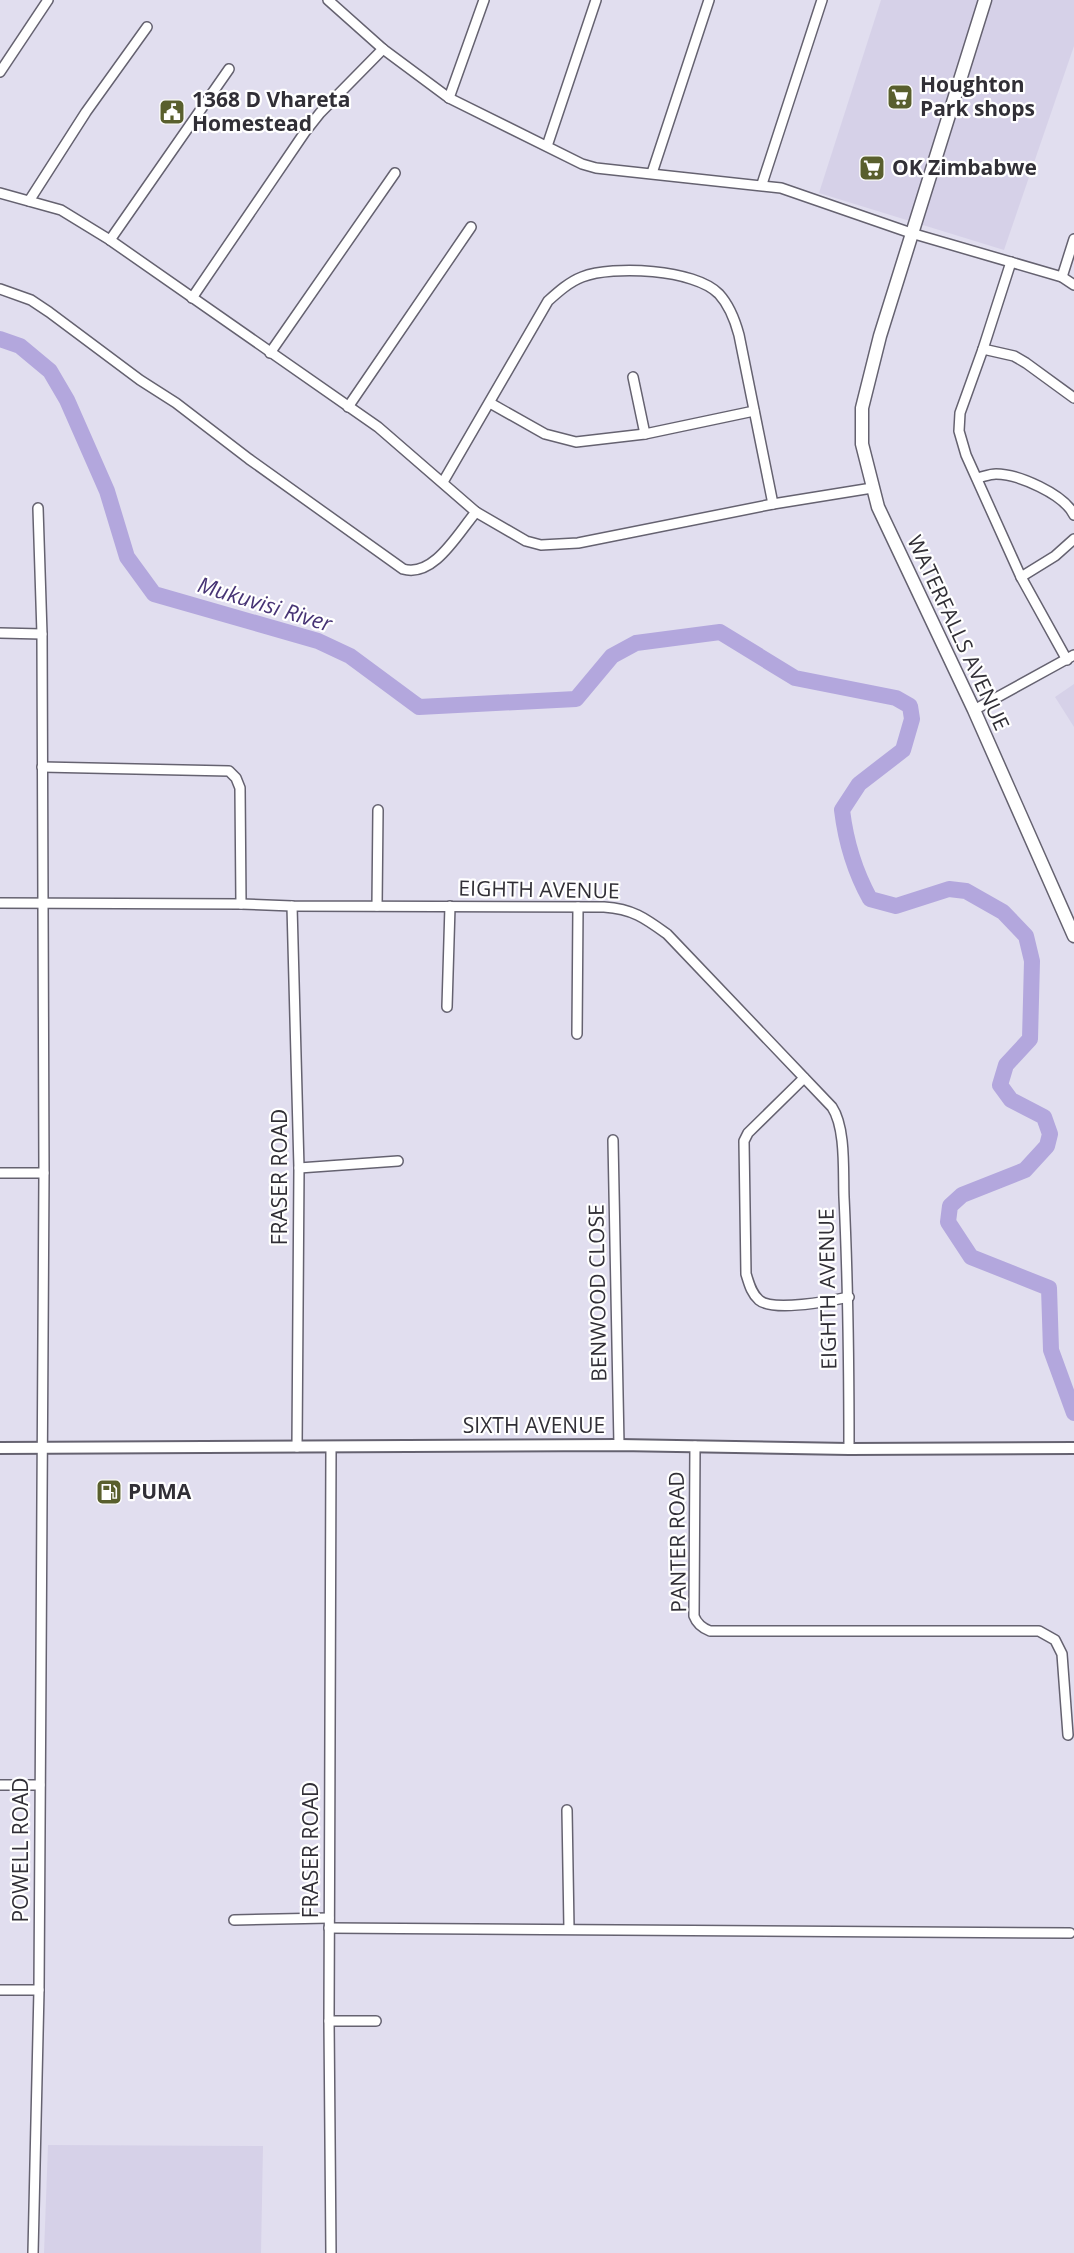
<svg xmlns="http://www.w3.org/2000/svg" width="1074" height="2253" font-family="'Open Sans',sans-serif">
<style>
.built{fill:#d6d1e8}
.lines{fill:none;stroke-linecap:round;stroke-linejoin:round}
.river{stroke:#b3a7dd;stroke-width:16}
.minor-casing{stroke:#656270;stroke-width:12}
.tertiary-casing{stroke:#656270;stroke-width:14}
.secondary-casing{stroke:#656270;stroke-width:15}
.minor{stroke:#fff;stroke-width:9}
.tertiary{stroke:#fff;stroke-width:10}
.secondary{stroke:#fff;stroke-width:12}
.labels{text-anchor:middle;stroke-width:4.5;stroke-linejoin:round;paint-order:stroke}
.poi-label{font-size:21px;font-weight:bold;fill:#312f36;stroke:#fff;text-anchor:start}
.street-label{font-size:21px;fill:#312f36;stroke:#fff}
.water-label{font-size:22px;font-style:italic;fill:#473475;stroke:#fff}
</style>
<rect width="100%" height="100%" fill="#e1deef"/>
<g class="built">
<polygon points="881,0 1074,0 1074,46 1004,250 819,193"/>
<polygon points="1074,684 1074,727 1055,697"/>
<polygon points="48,2145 263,2146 261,2253 44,2253"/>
</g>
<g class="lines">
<path class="river" d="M0,339L20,346L50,371L67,400L107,491L127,557L154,594L318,641L350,656L419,707L576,699L612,656L636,643L720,632L795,678L896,698L910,706L912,719L903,750L859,784L842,810C846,843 854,870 870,899L896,906L949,889L966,891L1003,912L1026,936L1032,961L1030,1039L1006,1065L1000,1085L1011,1100L1044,1117L1050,1134L1047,1146L1025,1170L962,1195L950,1206L948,1222L971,1257L1049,1288L1051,1350L1074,1413"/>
<g class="minor-casing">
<g id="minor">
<polyline points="328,0 383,49 449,98 582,164 596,168 781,188 911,233 1062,277 1074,285"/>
<polyline points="0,72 48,0"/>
<polyline points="449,98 484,0"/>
<polyline points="547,146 596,0"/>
<polyline points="652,173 709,0"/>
<polyline points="762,184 822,0"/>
<polyline points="0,193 61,210 110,240 378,427 476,512 526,541 541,545 578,543 773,504 872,488"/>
<polyline points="29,201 86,112 147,27"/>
<polyline points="110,240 229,69"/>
<polyline points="1011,262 983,349 960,413 959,431 966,455 1021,577 1067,660"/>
<polyline points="1062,277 1074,239"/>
<path d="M0,289L31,300L49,312L140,380L176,403L249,459L403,569C434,578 458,533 476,512"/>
<polyline points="192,298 305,132 320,113 383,49"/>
<polyline points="983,349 1014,356 1026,363 1074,398"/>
<polyline points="270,353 395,173"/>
<polyline points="633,377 645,434"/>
<polyline points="490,403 545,434 576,442 645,434 754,411"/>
<polyline points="348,407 471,227"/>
<path d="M977,478C983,477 989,474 996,474C1018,474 1064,494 1074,515"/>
<path d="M443,482L548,301C558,292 569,282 582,277C613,265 695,269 719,294C730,306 735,320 739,335L773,504"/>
<polyline points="1021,577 1055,556 1074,539"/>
<polyline points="0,633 42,634"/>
<polyline points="974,710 1074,655"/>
<polyline points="42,767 229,771 236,778 240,788 241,904"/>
<path d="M0,903L241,904L292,906L604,907C633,909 645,918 667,934L832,1107C846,1128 843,1172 844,1197C848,1281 849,1365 849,1449"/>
<polyline points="292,906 299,1168 297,1447"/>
<polyline points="377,906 378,810"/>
<polyline points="447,1007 450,906"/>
<polyline points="577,1034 578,907"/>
<path d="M804,1078L748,1133L744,1141L746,1274C749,1283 751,1293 759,1300C773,1312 830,1301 849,1297"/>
<polyline points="613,1140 619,1445"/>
<polyline points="299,1168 398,1161"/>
<polyline points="0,1173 44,1173"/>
<path d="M695,1446L694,1616C697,1624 702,1628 710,1631H1039L1055,1640L1062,1654L1068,1735"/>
<polyline points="331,1447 329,2021 331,2253"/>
<polyline points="0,1785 40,1785"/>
<polyline points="567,1810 569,1929"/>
<polyline points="234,1920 329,1918"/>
<polyline points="329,1928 1070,1933"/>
<polyline points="0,1990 39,1990"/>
<polyline points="329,2021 376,2021"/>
<polyline points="33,2253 39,1990 44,1173 42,634 38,508"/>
</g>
</g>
<g class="tertiary-casing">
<polyline id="tertiary" points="0,1448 619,1445 849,1449 1074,1448"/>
</g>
<g class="secondary-casing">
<polyline id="secondary" points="985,0 880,336 862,408 862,444 878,507 974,710 1074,936"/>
</g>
<use href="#minor" class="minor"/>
<use href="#tertiary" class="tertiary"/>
<use href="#secondary" class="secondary"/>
</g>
<defs>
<g id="supermarket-square" transform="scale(1.35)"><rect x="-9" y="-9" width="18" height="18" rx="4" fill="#595f2d" stroke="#fff"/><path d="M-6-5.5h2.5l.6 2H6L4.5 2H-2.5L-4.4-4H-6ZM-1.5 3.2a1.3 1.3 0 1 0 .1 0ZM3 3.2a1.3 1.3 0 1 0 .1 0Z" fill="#fff"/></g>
<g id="civic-square" transform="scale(1.35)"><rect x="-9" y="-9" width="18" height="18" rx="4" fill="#595f2d" stroke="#fff"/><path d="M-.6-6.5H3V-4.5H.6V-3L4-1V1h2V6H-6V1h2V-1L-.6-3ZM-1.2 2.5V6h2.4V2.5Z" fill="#fff"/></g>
<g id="fuel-square" transform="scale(1.35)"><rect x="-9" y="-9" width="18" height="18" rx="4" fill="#595f2d" stroke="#fff"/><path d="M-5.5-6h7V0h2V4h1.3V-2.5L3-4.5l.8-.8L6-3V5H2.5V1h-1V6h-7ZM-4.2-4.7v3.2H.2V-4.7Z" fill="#fff"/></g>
</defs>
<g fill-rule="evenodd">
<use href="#supermarket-square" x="900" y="97"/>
<use href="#civic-square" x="172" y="112"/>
<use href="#supermarket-square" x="872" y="168"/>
<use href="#fuel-square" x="109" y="1492"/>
</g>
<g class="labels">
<g class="poi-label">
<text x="920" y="92">Houghton<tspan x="920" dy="24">Park shops</tspan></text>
<text x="192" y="107">1368 D Vhareta<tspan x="192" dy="24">Homestead</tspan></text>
<text x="892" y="175">OK Zimbabwe</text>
<text x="128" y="1499">PUMA</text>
</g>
<g class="street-label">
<text transform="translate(958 633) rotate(65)" y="7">WATERFALLS AVENUE</text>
<text transform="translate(539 890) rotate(1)" y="7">EIGHTH AVENUE</text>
<text transform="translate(280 1177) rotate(-90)" y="7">FRASER ROAD</text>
<text transform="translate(828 1289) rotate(-91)" y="7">EIGHTH AVENUE</text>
<text transform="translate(598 1293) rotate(-91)" y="7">BENWOOD CLOSE</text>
<text x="534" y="1433">SIXTH AVENUE</text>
<text transform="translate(678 1542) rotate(-91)" y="7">PANTER ROAD</text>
<text transform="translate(21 1850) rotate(-90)" y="7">POWELL ROAD</text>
<text transform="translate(311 1850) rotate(-90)" y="7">FRASER ROAD</text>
</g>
<g class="water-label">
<text transform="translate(265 604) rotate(17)" y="8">Mukuvisi River</text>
</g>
</g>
</svg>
